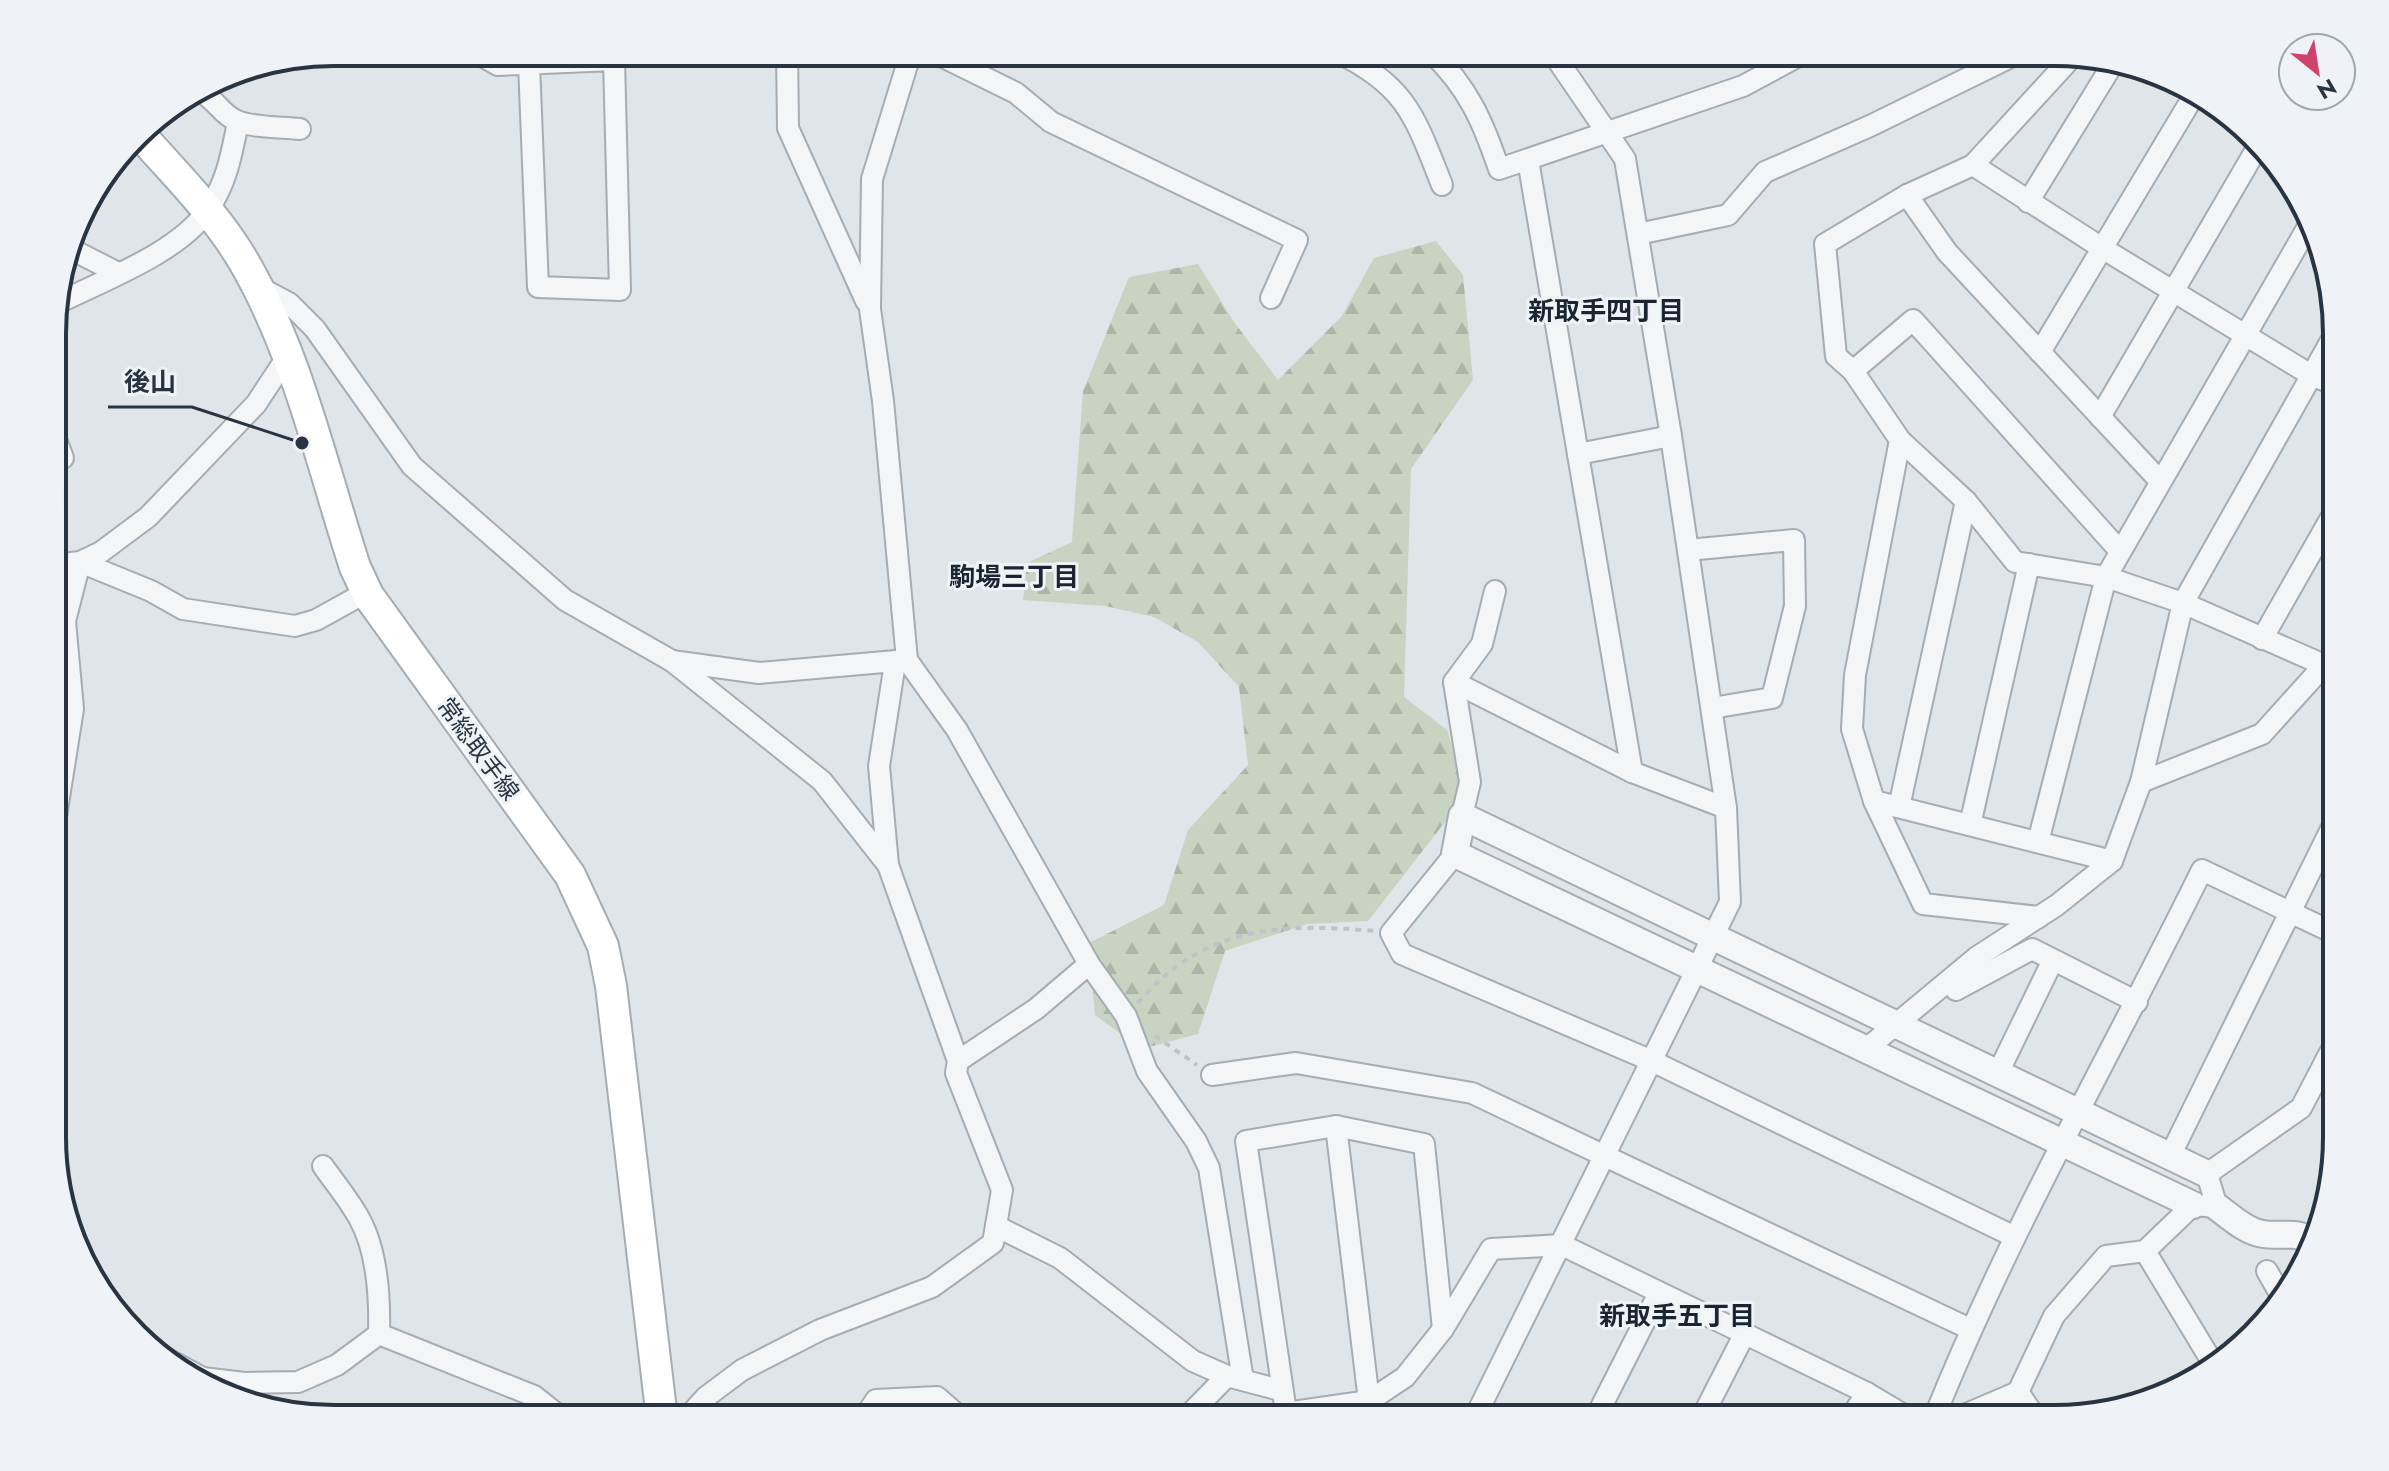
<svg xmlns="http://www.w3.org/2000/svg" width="2389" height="1471" font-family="Jost,'Noto Sans JP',sans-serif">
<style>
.forest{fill:url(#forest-firs)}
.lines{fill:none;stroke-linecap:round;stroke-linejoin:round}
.minor-casing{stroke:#a5acb3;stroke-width:24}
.tertiary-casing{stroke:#a5acb3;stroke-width:30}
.secondary-casing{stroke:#a5acb3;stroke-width:34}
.path{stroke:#bec3c8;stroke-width:4;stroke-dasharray:6 6;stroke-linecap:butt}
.minor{stroke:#f3f5f7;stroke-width:20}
.tertiary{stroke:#f3f5f7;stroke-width:26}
.secondary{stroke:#fff;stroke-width:30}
.labels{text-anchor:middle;stroke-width:6;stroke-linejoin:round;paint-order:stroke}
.street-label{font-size:24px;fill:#283441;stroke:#eff3f7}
.neighbourhood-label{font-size:26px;font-weight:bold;fill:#1a2531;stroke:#eff3f7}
.rim{fill:none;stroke:#283441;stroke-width:4}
.leader{fill:none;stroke:#283441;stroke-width:3}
.callout-dot{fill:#283441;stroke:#eff3f7;stroke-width:3}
.callout-label{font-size:26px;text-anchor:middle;font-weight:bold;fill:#283441;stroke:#eff3f7;stroke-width:6;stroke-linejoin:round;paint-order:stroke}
</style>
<defs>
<pattern id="forest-firs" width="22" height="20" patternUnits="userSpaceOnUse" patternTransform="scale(2)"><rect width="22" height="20" fill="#c8d3c1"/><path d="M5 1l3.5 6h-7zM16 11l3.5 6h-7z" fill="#acb6a7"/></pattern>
</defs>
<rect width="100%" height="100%" fill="#e0e5e9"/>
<polygon class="forest" points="1436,241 1463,275 1473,380 1411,469 1404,697 1447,730 1466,795 1368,921 1307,924 1225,951 1198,1034 1141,1049 1095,1015 1089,943 1164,905 1188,830 1248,765 1239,687 1198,642 1154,617 1105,606 1023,600 1027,563 1072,542 1083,391 1129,277 1198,264 1234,322 1278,380 1342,316 1374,258"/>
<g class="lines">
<g class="minor-casing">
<g id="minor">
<polyline points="475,52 498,65 614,60 620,290 538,287 529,64"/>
<polyline points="787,52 788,128 866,301"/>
<polyline points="933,52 1016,93 1051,122 1297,240 1271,298"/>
<path d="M1337,52C1407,86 1415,117 1442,185"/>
<path d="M1431,52C1468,87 1483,122 1499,169L1743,86L1806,52"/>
<polyline points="2074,55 1973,165 1907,195 1825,244 1836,356 1853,371 1900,440 1966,501 2015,562 2106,577 2183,603 2324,665"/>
<path d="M198,91C215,97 220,114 237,121C255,128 281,127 300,129"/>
<polyline points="1528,160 1632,772"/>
<polyline points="1973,165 2102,248 2311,375 2336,385"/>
<polyline points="1907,195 1947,252 2159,480"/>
<polyline points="2028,202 2114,62"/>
<polyline points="1638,234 1728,215 1765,172 1870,126 2021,52"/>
<polyline points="69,248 118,273"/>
<polyline points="257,286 289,303 315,329 412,466 565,600 672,661 822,781 888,865 958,1061 956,1073 1002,1190 993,1243 932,1287 820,1330 742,1370 706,1397 686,1419"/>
<path d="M54,305C101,281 180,253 209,208C227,182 232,152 238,122"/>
<polyline points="2040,352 2196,92"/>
<polyline points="1853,371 1913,320 2119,550"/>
<polyline points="2100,417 2257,148"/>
<polyline points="54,434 63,458"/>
<polyline points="1900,440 1855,675 1852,729 1874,801 2112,861"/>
<polyline points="1578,454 1671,436"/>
<polyline points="1688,550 1794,540 1795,606 1772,698 1712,708"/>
<polyline points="54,565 80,562 101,552 148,517 256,404 287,357"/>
<polyline points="1495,591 1482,644 1454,682 1632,772 1726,808"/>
<polyline points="2262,639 2336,509"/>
<polyline points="907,660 957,730 1089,964 1126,1016 1147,1071 1196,1141 1209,1168 1243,1380"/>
<polyline points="672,661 759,673 907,660 883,401 870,309 872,179 911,52"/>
<polyline points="1454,682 1470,782 1462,816"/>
<polyline points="2141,782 2262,734 2336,652"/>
<polyline points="1874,801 1923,904 2039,917"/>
<polyline points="1899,807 1966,501"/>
<polyline points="1970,825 2029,564"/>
<polyline points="54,829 73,709 65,621 80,562 151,591 183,609 295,626 316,620 354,599 368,595"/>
<polyline points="2038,842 2106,577 2309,225"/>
<polyline points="1455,854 1391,933 1402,954 1652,1061 2015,1237"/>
<polyline points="888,865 879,766 895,663"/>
<polyline points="1956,990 2032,949 2137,1002"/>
<polyline points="1865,1050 1977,957 2057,905 2112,861 2141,782 2183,603 2336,332"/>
<polyline points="958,1061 1036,1009 1089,964"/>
<polyline points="1212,1075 1296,1063 1472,1093 1970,1329"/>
<polyline points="1997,1075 2052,962"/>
<polyline points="2169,1158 2336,819"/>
<path d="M323,1166C335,1183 349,1200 359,1218C377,1250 380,1298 379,1334"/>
<polyline points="996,1226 1060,1258 1193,1361 1227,1376"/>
<polyline points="2145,1251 2214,1365"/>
<polyline points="2267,1271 2283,1299"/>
<polyline points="162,1356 203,1378 244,1383 298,1382 337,1365 379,1334 534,1396 563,1419"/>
<polyline points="2018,1392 2036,1418"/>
<polyline points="1286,1413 1369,1401 1336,1126"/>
<polyline points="1850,1418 1867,1393"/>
<path d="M1934,1418C2010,1229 2112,1053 2202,870L2336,934"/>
<polyline points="1957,1418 2018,1392 2054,1316 2106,1256 2145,1251 2193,1205 2217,1207 2207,1174 2301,1108 2336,1041"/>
<polyline points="863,1419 876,1400 937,1397 952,1410 953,1419"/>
<polyline points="1185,1419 1227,1376 1280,1390"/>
<polyline points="1287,1419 1246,1141 1336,1126 1424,1144 1443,1329"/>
<polyline points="1374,1419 1369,1401 1405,1377 1443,1329 1491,1249 1562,1245 1867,1393 1909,1418"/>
<polyline points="1474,1419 1730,902 1726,808 1671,436 1625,159 1552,52"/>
<polyline points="1595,1419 1659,1293"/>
<polyline points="1701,1419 1744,1335"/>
</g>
</g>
<g class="tertiary-casing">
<g id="tertiary">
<polyline points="2193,1205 1455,854 1462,816 2207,1174"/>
<path d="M2217,1207C2231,1217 2245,1231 2263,1234C2279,1237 2292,1231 2308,1239"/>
</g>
</g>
<g class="secondary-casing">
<path id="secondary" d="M139,133C175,174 216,214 244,262C298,355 322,466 355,567L368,595L570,875L603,946L611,986L662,1419"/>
</g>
<g class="path">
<path d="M1138,1003C1204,925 1281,923 1375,931"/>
<polyline points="1155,1036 1197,1065"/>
</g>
<use href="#minor" class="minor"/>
<use href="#tertiary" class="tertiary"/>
<use href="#secondary" class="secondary"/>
</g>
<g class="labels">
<g class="street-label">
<text transform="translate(478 749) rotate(54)" y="8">常総取手線</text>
</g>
<g class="neighbourhood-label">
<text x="1606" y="320">新取手四丁目</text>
<text x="1014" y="586">駒場三丁目</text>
<text x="1677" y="1325">新取手五丁目</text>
</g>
</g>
<path d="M0 0H2389V1471H0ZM334 66H2055A268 268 0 0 1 2323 334V1137A268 268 0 0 1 2055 1405H334A268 268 0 0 1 66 1137V334A268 268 0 0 1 334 66Z" fill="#eff3f7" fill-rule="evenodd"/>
<path class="rim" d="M334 66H2055A268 268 0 0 1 2323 334V1137A268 268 0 0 1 2055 1405H334A268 268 0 0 1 66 1137V334A268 268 0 0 1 334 66Z"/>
<path class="leader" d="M302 443L192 407H108"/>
<circle class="callout-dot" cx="302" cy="443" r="8"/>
<g class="callout-label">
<text x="150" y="391">後山</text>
</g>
<g transform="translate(2317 72) rotate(150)"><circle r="38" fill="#eff3f7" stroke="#9fa7ae" stroke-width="2"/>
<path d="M0-6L14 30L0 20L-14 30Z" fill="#d04269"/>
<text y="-12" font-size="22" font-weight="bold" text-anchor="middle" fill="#283441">N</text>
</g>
</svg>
